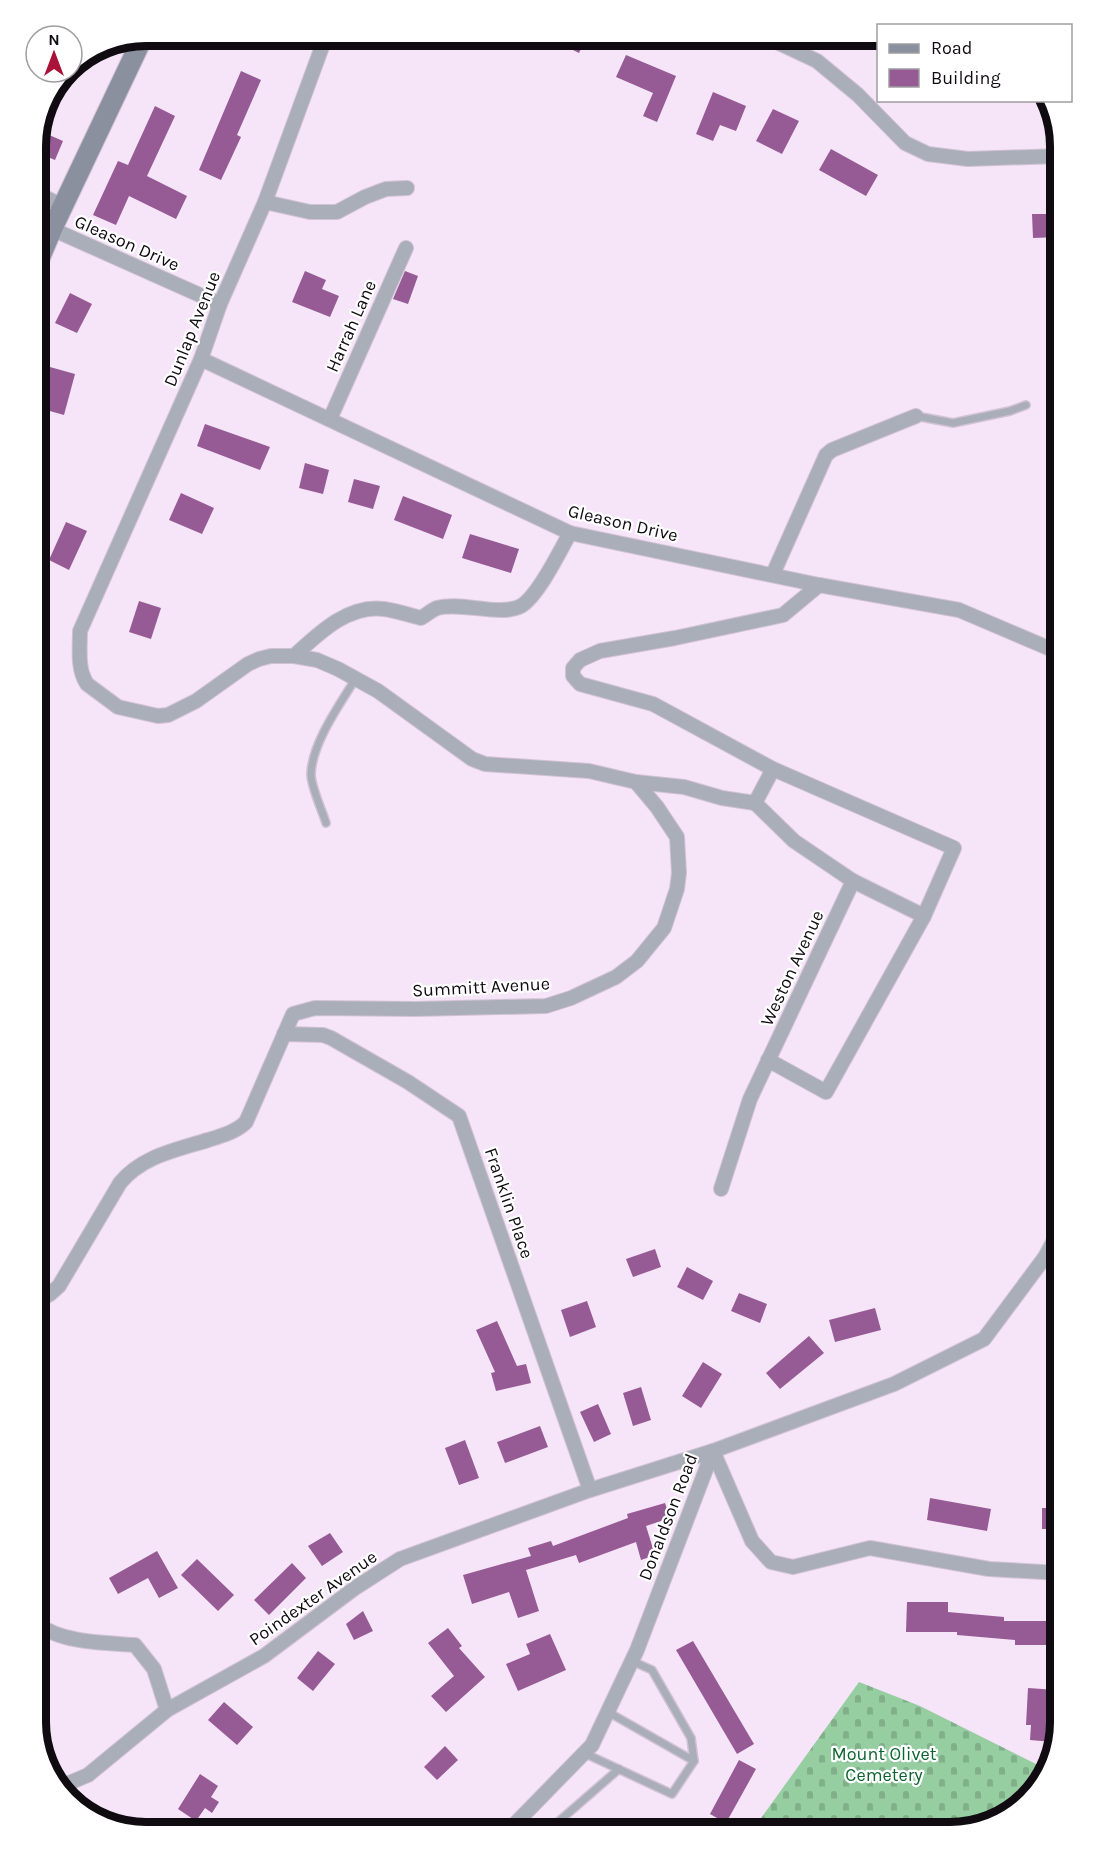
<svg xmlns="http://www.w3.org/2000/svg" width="1096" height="1868" font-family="Karla,sans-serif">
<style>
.cemetery{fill:url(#cemetery-stones)}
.building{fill:#965a95}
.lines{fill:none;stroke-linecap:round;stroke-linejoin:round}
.lane-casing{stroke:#d1c2d4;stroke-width:10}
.street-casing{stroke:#d1c2d4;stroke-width:16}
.secondary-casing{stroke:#d1c2d4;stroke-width:22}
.lane{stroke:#aaaeb8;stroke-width:7}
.street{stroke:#aaaeb8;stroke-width:14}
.secondary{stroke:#8b909e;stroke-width:20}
.labels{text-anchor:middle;stroke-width:4.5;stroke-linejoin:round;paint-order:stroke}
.street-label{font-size:18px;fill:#100a11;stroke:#fff}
.park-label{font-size:18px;fill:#0e642f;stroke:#fff}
.rim{fill:none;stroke:#100a11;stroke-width:8}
</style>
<defs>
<pattern id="cemetery-stones" width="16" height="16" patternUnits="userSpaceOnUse" patternTransform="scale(1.5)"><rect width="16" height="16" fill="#96cda1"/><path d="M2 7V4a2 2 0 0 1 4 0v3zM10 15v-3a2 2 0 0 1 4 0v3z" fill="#80af8a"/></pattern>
</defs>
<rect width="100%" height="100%" fill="#f6e5f9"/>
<polygon class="cemetery" points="859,1682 920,1706 1046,1769 1042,1782 998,1821 949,1832 751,1832"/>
<g class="building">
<polygon points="545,36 587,36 579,53"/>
<polygon points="626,55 676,76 657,122 643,116 653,93 616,77"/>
<polygon points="241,71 261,80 237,135 241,137 221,180 199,170"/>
<polygon points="713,92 746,106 736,131 720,125 713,141 696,134"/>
<polygon points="155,106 175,116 147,176 187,196 176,219 129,196 116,225 93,215 118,161 128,165"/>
<polygon points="773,109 799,121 782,154 756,141"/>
<polygon points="40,131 63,141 55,160 36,152 36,140"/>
<polygon points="831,149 878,175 866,196 819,170"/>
<polygon points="1032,214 1060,214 1060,237 1033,238"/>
<polygon points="305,271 326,280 322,289 339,296 330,317 292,302"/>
<polygon points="405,271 418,276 408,304 393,299"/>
<polygon points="70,293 92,304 77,333 55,323"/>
<polygon points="50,367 75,374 64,415 39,408"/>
<polygon points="205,424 270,447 260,470 197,446"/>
<polygon points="305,463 329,470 323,494 299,488"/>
<polygon points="354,479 380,486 373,509 348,502"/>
<polygon points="181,493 214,508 202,534 169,520"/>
<polygon points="403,496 452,515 443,539 394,520"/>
<polygon points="66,522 87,531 69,570 49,560"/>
<polygon points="470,534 519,549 511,573 462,558"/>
<polygon points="139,601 161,608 151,639 129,632"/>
<polygon points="655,1249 661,1267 633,1277 626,1259"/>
<polygon points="687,1267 713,1281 703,1300 677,1287"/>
<polygon points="739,1293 767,1304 760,1323 731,1311"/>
<polygon points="587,1301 596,1327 570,1337 561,1310"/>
<polygon points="875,1308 881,1330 835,1342 829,1320"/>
<polygon points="497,1321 517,1366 526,1364 531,1383 496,1391 491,1373 495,1372 476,1330"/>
<polygon points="809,1336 824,1353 780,1389 766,1373"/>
<polygon points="703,1362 722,1374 701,1408 682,1396"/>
<polygon points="641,1387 651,1420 633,1426 623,1393"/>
<polygon points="598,1404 611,1434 594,1442 580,1412"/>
<polygon points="540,1426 548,1447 505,1463 497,1442"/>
<polygon points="465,1440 479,1478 459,1485 445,1448"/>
<polygon points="930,1498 991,1509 987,1531 927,1520"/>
<polygon points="665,1503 670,1518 646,1526 655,1555 641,1560 636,1542 579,1563 576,1555 526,1570 539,1611 518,1618 509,1592 472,1604 463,1575 531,1556 528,1548 551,1541 553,1546 628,1518 627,1514"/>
<rect x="1042" y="1508" width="18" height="21"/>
<polygon points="330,1533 343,1552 322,1566 308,1546"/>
<polygon points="157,1551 178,1588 159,1598 148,1578 118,1594 109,1578"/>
<polygon points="197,1559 234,1595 218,1611 181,1575"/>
<polygon points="292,1563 306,1578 269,1615 254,1600"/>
<polygon points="907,1602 948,1602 948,1612 1004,1617 1004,1621 1060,1621 1060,1645 1015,1645 1015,1640 957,1635 957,1632 906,1632"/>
<polygon points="363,1611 373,1631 354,1640 346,1624"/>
<polygon points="448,1628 462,1646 459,1648 485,1677 446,1712 431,1696 454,1676 428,1643"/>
<polygon points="550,1634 566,1670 518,1691 506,1664 530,1654 526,1644"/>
<polygon points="693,1641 754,1744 737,1754 676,1650"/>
<polygon points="318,1651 335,1664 313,1691 297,1678"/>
<polygon points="1028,1688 1056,1690 1053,1742 1030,1740 1031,1725 1026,1725"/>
<polygon points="224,1702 253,1727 237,1745 208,1720"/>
<polygon points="445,1746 458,1760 437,1780 424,1767"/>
<polygon points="739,1760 756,1769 726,1823 710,1814"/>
<polygon points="200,1774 218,1786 211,1797 219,1802 212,1813 205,1808 196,1821 178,1809"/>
</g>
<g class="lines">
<g class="lane-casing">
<g id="lane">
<polyline points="916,416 953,423 1010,411 1026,405"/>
<path d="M326,823C322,810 311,787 311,774C312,743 340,704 356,678"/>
<polyline points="608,1712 694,1761 691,1738 652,1670 632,1661"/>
<polyline points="584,1753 672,1794 694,1761"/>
<polyline points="558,1822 619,1769"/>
</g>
</g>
<g class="street-casing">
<g id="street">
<path d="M326,36L265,202L220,304L201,359L80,631C80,649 77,669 87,684L118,707L158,716L168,715L196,701L248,664L259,659L271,656H294L317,660L338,669L378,691L472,759L485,764L589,771L636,782L684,787L722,798L755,803L773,769"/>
<polyline points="764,36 817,61 858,95 905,143 928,154 968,159 1060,156"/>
<polyline points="36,193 63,206"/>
<polyline points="265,202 310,212 337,212 365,197 386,189 407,188"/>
<polyline points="52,229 220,304"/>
<polyline points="201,359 570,533 819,585 959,610 1060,653"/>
<polyline points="330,419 406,248"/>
<polyline points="773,574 826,455 832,450 916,416"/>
<polyline points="819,585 783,615 675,638 600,651 580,660 573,668 573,676 580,684 653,704 773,769 954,848 924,916 853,881"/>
<path d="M294,656C318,634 348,604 384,609C397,611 409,615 421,618C426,615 432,610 437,608C461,601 500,617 521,606C538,596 560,551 570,533"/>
<polyline points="284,1034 323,1035 331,1038 408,1082 459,1116 590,1490"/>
<polyline points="768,1060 826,1092 924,916"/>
<polyline points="721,1189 750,1099 853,881 794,841 755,803"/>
<polyline points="1045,1257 1060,1263"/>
<path d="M36,1302L50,1294L59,1286L120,1183C142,1156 176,1150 208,1140C221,1136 236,1132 246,1122L293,1014L315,1008L416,1009L546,1006L571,998L616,977L637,961L664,928L677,889L679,873L677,837L657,807L636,782"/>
<path d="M36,1623C61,1643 104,1643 135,1645L154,1669L167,1710"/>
<polyline points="62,1786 88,1775 167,1710 264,1656 355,1588 400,1559 590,1490 713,1451 752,1541 771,1562 793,1567 870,1548 989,1569 1060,1573"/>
<polyline points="507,1832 592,1745 637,1650 713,1451 894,1384 984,1339 1045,1257 1060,1229"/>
</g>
</g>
<g class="secondary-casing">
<polyline id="secondary" points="36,267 52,229 143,37"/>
</g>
<use href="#lane" class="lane"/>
<use href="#street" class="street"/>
<use href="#secondary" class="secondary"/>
</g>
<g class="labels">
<g class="street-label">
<text transform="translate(127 243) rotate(24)" y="6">Gleason Drive</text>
<text transform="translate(351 326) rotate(-66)" y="6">Harrah Lane</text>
<text transform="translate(192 329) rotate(-68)" y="6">Dunlap Avenue</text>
<text transform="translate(623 523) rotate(13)" y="6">Gleason Drive</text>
<text transform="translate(792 968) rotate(-65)" y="6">Weston Avenue</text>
<text transform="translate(481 987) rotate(-3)" y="6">Summitt Avenue</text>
<text transform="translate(509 1203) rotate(71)" y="6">Franklin Place</text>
<text transform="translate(668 1517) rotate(-69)" y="6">Donaldson Road</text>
<text transform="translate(313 1598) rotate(-35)" y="6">Poindexter Avenue</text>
</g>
<g class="park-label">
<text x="884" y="1760">Mount Olivet<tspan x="884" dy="21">Cemetery</tspan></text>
</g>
</g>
<path d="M0 0H1096V1868H0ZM146 46H950A100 100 0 0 1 1050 146V1722A100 100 0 0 1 950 1822H146A100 100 0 0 1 46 1722V146A100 100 0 0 1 146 46Z" fill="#fff" fill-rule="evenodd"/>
<path class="rim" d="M146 46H950A100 100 0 0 1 1050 146V1722A100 100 0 0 1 950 1822H146A100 100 0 0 1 46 1722V146A100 100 0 0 1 146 46Z"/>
<rect x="877" y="24" width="195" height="78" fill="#ffffff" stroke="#9f9da0" stroke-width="1.5"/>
<rect x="889" y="44" width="30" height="9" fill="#8b909e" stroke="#9f9da0" stroke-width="1.5"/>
<text x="931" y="54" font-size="18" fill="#100a11">Road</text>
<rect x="889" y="69" width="30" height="18" fill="#965a95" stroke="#9f9da0" stroke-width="1.5"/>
<text x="931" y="84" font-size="18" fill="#100a11">Building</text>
<g transform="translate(54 54)"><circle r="28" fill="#ffffff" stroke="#9f9da0" stroke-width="1.5"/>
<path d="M0-4.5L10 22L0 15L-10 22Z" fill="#a91339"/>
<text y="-9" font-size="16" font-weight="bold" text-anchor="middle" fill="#100a11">N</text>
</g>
</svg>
